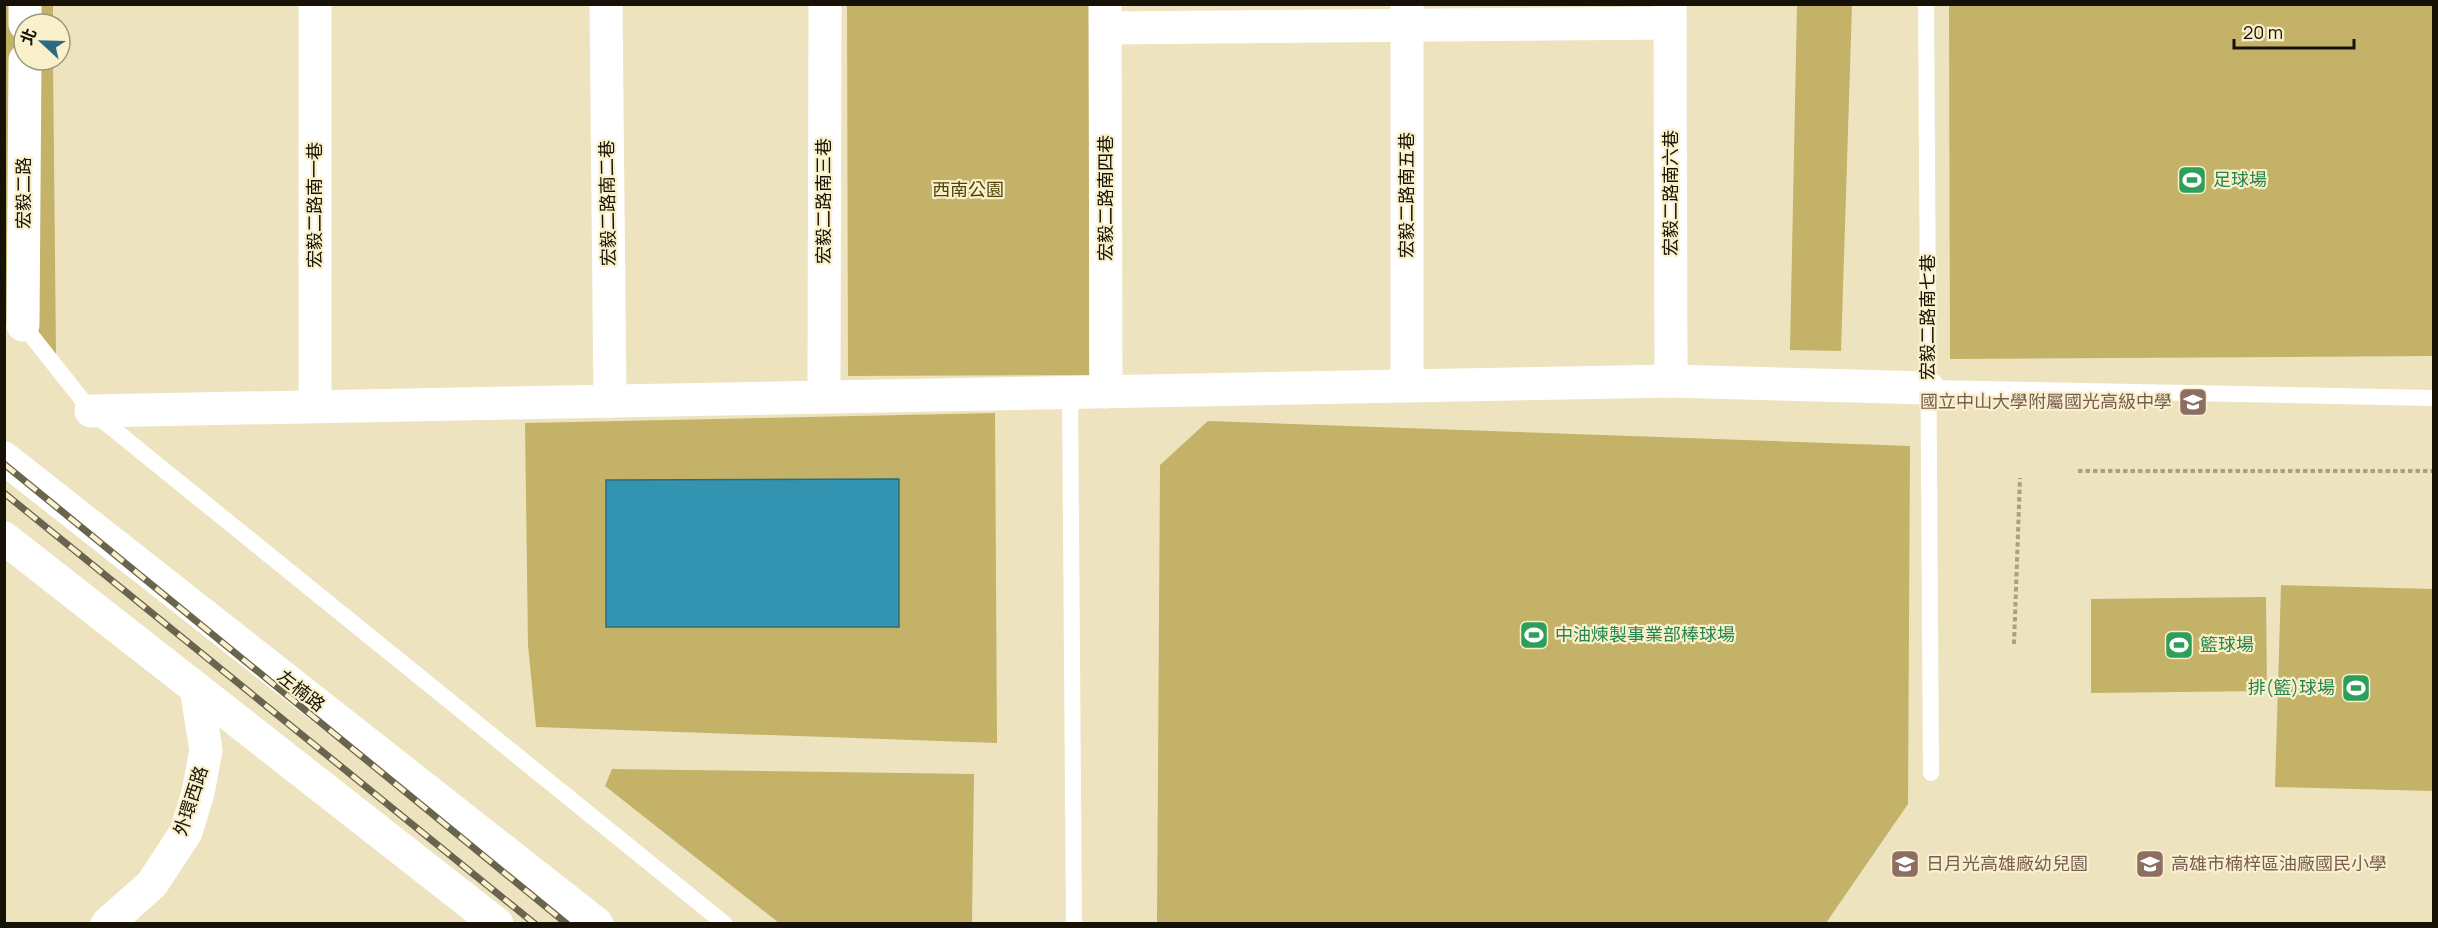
<svg xmlns="http://www.w3.org/2000/svg" width="2438" height="928" font-family="Manrope,'Noto Sans TC',sans-serif">
<style>
.green{fill:#c3b268}
.water{fill:#3394b1;stroke:#2a6d7e;stroke-width:1.5}
.lines{fill:none;stroke-linecap:round;stroke-linejoin:round}
.path{stroke:#a8a183;stroke-width:4;stroke-dasharray:4.5 3;stroke-linecap:butt}
.lane{stroke:#fff;stroke-width:16}
.street{stroke:#fff;stroke-width:33}
.secondary{stroke:#fff;stroke-width:33}
.rail-casing{stroke:#69644e;stroke-width:7}
.rail{stroke:#faf1cc;stroke-width:4.5;stroke-dasharray:14;stroke-linecap:butt}
.labels{text-anchor:middle;stroke-width:4.5;stroke-linejoin:round;paint-order:stroke}
.leisure-label{font-size:18px;fill:#27864d;stroke:#faf1cc;text-anchor:start}
.park-label{font-size:18px;fill:#504305;stroke:#faf1cc}
.street-label{font-size:18px;fill:#161306;stroke:#faf1cc}
.education-label{font-size:18px;fill:#785e54;stroke:#faf1cc;text-anchor:start}
</style>
<rect width="100%" height="100%" fill="#ede4bf"/>
<g class="green">
<polygon points="5,5 53,5 53,24 24,24 24,60 53,60 56,354 5,323"/>
<polygon points="847,5 1089,5 1089,375 848,376"/>
<polygon points="1797,5 1852,5 1841,351 1790,350"/>
<polygon points="1949,5 2433,5 2433,356 1950,359"/>
<polygon points="995,413 997,743 536,727 528,645 525,423"/>
<polygon points="1208,421 1910,446 1908,804 1826,923 1157,923 1160,465"/>
<polygon points="2281,585 2433,589 2433,791 2275,787"/>
<polygon points="2266,597 2267,691 2091,693 2091,599"/>
<polygon points="612,769 974,774 972,923 779,923 605,786"/>
</g>
<polygon class="water" points="899,479 899,627 606,627 606,480"/>
<g class="lines">
<g class="path">
<polyline points="2078,471 2434,471"/>
<polyline points="2014,644 2020,478"/>
</g>
<g class="lane">
<polyline points="1926,4 1931,773"/>
<polyline points="23,325 91,411 725,924"/>
<polyline points="1928,388 2434,398"/>
<polyline points="1070,392 1074,924"/>
</g>
<g class="street">
<polyline points="315,4 315,406"/>
<polyline points="606,4 610,401"/>
<polyline points="1105,4 1106,392"/>
<polyline points="1670,4 1671,381"/>
<polyline points="25,24 25,4"/>
<polyline points="1106,28 1670,23"/>
<polyline points="23,325 25,60"/>
<polyline points="1407,386 1407,4"/>
<polyline points="824,397 825,4"/>
<polyline points="91,411 1671,381 1928,388"/>
<polyline points="107,924 152,884 186,832 198,793 206,750 196,688"/>
</g>
<g class="secondary">
<polyline points="4,458 597,924"/>
<polyline points="4,538 497,924"/>
</g>
<g class="rail-casing">
<g id="rail">
<polyline points="4,464 567,924"/>
<polyline points="4,493 535,924"/>
</g>
</g>
<use href="#rail" class="rail"/>
</g>
<defs>
<g id="stadium-square" transform="scale(1.5)"><rect x="-9" y="-9" width="18" height="18" rx="4" fill="#2e9e5b" stroke="#faf1cc"/><path d="M0-5a6.5 5 0 1 0 0 10a6.5 5 0 1 0 0-10ZM-3.5-1.8h7v3.6h-7Z" fill="#fff"/></g>
<g id="school-square" transform="scale(1.5)"><rect x="-9" y="-9" width="18" height="18" rx="4" fill="#8d6e63" stroke="#faf1cc"/><path d="M0-5L7-2L0 1L-7-2ZM-4 1L0 2.5L4 1V4Q0 6-4 4Z" fill="#fff"/></g>
</defs>
<g fill-rule="evenodd">
<use href="#stadium-square" x="2192" y="180"/>
<use href="#school-square" x="2193" y="402"/>
<use href="#stadium-square" x="1534" y="635"/>
<use href="#stadium-square" x="2179" y="645"/>
<use href="#stadium-square" x="2356" y="688"/>
<use href="#school-square" x="1905" y="864"/>
<use href="#school-square" x="2150" y="864"/>
</g>
<g class="labels">
<g class="leisure-label">
<text x="2213" y="186">足球場</text>
<text x="1555" y="641">中油煉製事業部棒球場</text>
<text x="2200" y="651">籃球場</text>
<text x="2335" y="694" text-anchor="end">排(籃)球場</text>
</g>
<g class="park-label">
<text x="968" y="196">西南公園</text>
</g>
<g class="street-label">
<text transform="translate(24 193) rotate(-90)" y="6">宏毅二路</text>
<text transform="translate(1671 193) rotate(-90)" y="6">宏毅二路南六巷</text>
<text transform="translate(1407 195) rotate(-90)" y="6">宏毅二路南五巷</text>
<text transform="translate(1106 198) rotate(-90)" y="6">宏毅二路南四巷</text>
<text transform="translate(824 201) rotate(-90)" y="6">宏毅二路南三巷</text>
<text transform="translate(608 203) rotate(-91)" y="6">宏毅二路南二巷</text>
<text transform="translate(315 205) rotate(-90)" y="6">宏毅二路南一巷</text>
<text transform="translate(1928 317) rotate(-90)" y="6">宏毅二路南七巷</text>
<text transform="translate(301 691) rotate(38)" y="6">左楠路</text>
<text transform="translate(191 801) rotate(-72)" y="6">外環西路</text>
</g>
<g class="education-label">
<text x="2172" y="408" text-anchor="end">國立中山大學附屬國光高級中學</text>
<text x="1926" y="870">日月光高雄廠幼兒園</text>
<text x="2171" y="870">高雄市楠梓區油廠國民小學</text>
</g>
</g>
<rect width="2438" height="928" fill="none" stroke="#161306" stroke-width="12"/>
<g transform="translate(42 42) rotate(292)"><circle r="28" fill="#faf1cc" stroke="#9f987d" stroke-width="1.5"/>
<path d="M0-4.5L10 22L0 15L-10 22Z" fill="#2e6b81"/>
<text y="-9" font-size="16" font-weight="bold" text-anchor="middle" fill="#161306">北</text>
</g>
<path d="M2234 39v9h120v-9" fill="none" stroke="#161306" stroke-width="3"/>
<text x="2243" y="39" font-size="18" fill="#161306" stroke="#faf1cc" stroke-width="4.5" paint-order="stroke">20 m</text>
</svg>
